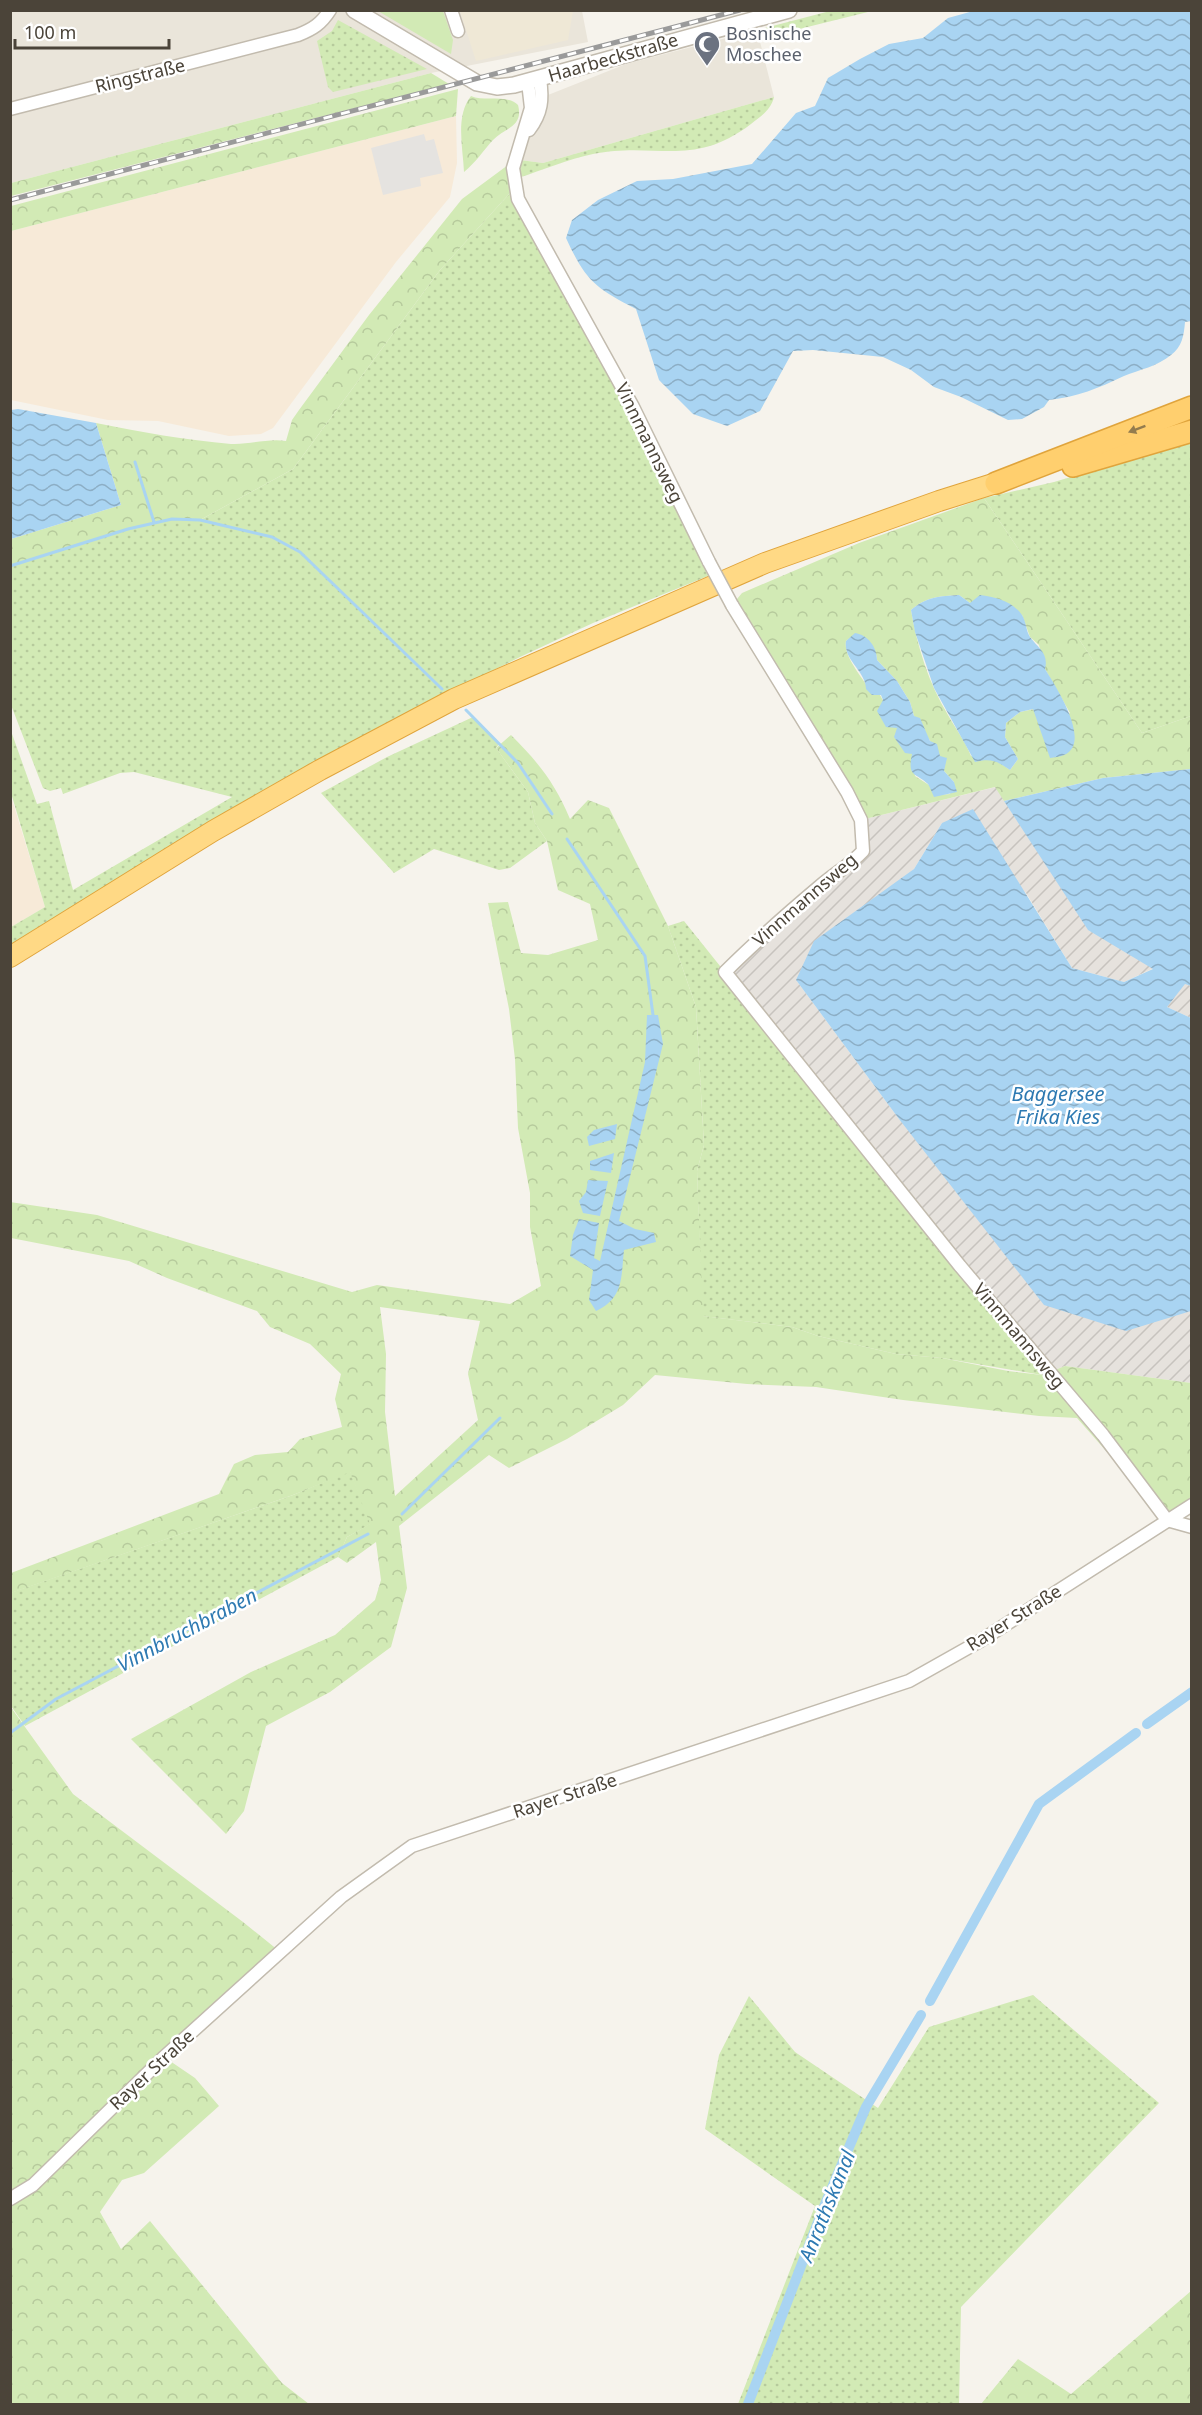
<svg xmlns="http://www.w3.org/2000/svg" width="1202" height="2415" font-family="'Noto Sans',sans-serif">
<style>
.residential{fill:#eae5da}
.commercial{fill:#f7ead8}
.industrial{fill:url(#industrial-furrows)}
.education{fill:#efe8d6}
.grass{fill:url(#grass-dots)}
.forest{fill:url(#forest-crowns);fill-rule:evenodd}
.park{fill:#d2eab5}
.parking{fill:#e5e3e0}
.water{fill:url(#water-waves)}
.lines{fill:none;stroke-linecap:round;stroke-linejoin:round}
.stream{stroke:#a9d4f2;stroke-width:3}
.canal{stroke:#a9d4f2;stroke-width:10}
.minor-casing{stroke:#c2bbae;stroke-width:15}
.tertiary-casing{stroke:#c2bbae;stroke-width:18}
.trunk-casing{stroke:#e0a43c;stroke-width:22}
.motorway-casing{stroke:#e0a43c;stroke-width:24}
.minor{stroke:#fff;stroke-width:12}
.tertiary{stroke:#fff;stroke-width:15}
.trunk{stroke:#ffd985;stroke-width:20}
.motorway{stroke:#ffcf6e;stroke-width:21}
.rail-casing{stroke:#9a9a9a;stroke-width:5}
.rail{stroke:#fff;stroke-width:3;stroke-dasharray:9;stroke-linecap:butt}
.minor-bridge-casing{stroke:#c2bbae;stroke-width:15;stroke-linecap:butt}
.minor-bridge{stroke:#fff;stroke-width:12}
.oneway{fill:#937c4e}
.labels{text-anchor:middle;stroke-width:5;stroke-linejoin:round;paint-order:stroke}
.worship-label{font-size:18px;fill:#5b616d;stroke:#fff;text-anchor:start}
.street-label{font-size:18px;fill:#4b4439;stroke:#fff}
.water-label{font-size:20px;font-style:italic;fill:#2e7ab2;stroke:#fff}
</style>
<defs>
<pattern id="industrial-furrows" width="10" height="10" patternUnits="userSpaceOnUse" patternTransform="scale(1.5)"><rect width="10" height="10" fill="#e6e2dd"/><path d="M-1 1l2-2M0 10L10 0M9 11l2-2" fill="none" stroke="#c7c3be"/></pattern>
<pattern id="grass-dots" width="8" height="8" patternUnits="userSpaceOnUse" patternTransform="scale(1.5)"><rect width="8" height="8" fill="#d2eab5"/><path d="M2 2h.1M6 6h.1" fill="none" stroke="#b6ca9c" stroke-width="1.8" stroke-linecap="round"/></pattern>
<pattern id="forest-crowns" width="20" height="18" patternUnits="userSpaceOnUse" patternTransform="scale(1.5)"><rect width="20" height="18" fill="#d2eab5"/><path d="M2 6a3 3 0 1 1 6 0M12 15a3 3 0 1 1 6 0" fill="none" stroke="#b6ca9c"/></pattern>
<pattern id="water-waves" width="16" height="10" patternUnits="userSpaceOnUse" patternTransform="scale(1.5)"><rect width="16" height="10" fill="#a9d4f2"/><path d="M0 5q4-4 8 0t8 0" fill="none" stroke="#8caec5"/></pattern>
</defs>
<rect width="100%" height="100%" fill="#f6f3ec"/>
<g class="residential">
<polygon points="11,11 582,11 588,42 431,73 11,183"/>
<polygon points="757,30 774,97 543,163 520,160 526,144 544,114 548,95 626,64"/>
</g>
<g class="commercial">
<polygon points="456,116 457,163 450,197 396,262 273,428 261,434 229,436 158,421 108,420 11,400 11,231"/>
<polygon points="10,793 45,907 11,927 10,927"/>
</g>
<g class="industrial">
<polygon points="996,787 1088,929 1154,968 1124,982 1072,968 1026,893 942,823 914,869 796,980 899,1119 1191,1311 1191,1383 1065,1366 1042,1375 1047,1370 725,972 863,850 861,820"/>
<polygon points="1182,982 1191,986 1191,1018 1167,1007"/>
</g>
<polygon class="education" points="460,11 460,10 573,11 568,40 476,61"/>
<g class="grass">
<polygon points="830,11 872,11 759,39 757,30"/>
<polygon points="338,20 427,69 333,92 328,87 317,41 332,31"/>
<path d="M774,97C771,110 761,116 751,124C692,169 656,141 593,154C568,159 543,170 518,178L520,160L543,163Z"/>
<polygon points="510,193 635,422 708,576 593,623 520,657 384,725 239,804 11,944 11,927 45,907 11,793 11,731 37,804 49,801 73,890 232,797 134,772 120,773 63,794 61,788 50,791 43,788 11,705 11,566 154,522 172,519 200,520 293,469 440,270"/>
<polygon points="1191,441 1191,716 1142,733 984,498 1054,482"/>
<polygon points="473,717 499,744 496,748 528,792 535,823 547,841 510,868 499,870 434,849 394,873 321,793 387,757"/>
<polygon points="684,921 960,1266 1047,1369 1042,1375 942,1358 896,1354 818,1336 792,1327 702,1316 697,1171 704,1145 696,1007 668,926"/>
<polygon points="350,1471 371,1524 347,1537 338,1557 25,1726 11,1706 10,1593 293,1495"/>
<polygon points="1033,1995 1159,2103 961,2307 959,2404 738,2404 815,2206 705,2129 719,2055 749,1996 795,2052 878,2108 929,2027"/>
</g>
<g class="forest">
<polygon points="431,73 449,84 11,196 11,183"/>
<polygon points="458,89 456,116 11,231 11,206"/>
<path d="M471,96C484,102 509,94 518,105C524,127 504,128 493,140C483,151 476,162 464,172C463,148 455,116 471,96Z"/>
<path d="M508,165L510,193L440,270L293,469L200,520L172,519L154,522L11,566V539L121,505L96,423C140,432 186,440 231,444C249,445 268,438 286,441L292,420L299,410L369,315L462,199Z"/>
<path d="M984,498L1142,733L1191,716V769L1103,778L1004,801L995,787L861,820L732,605L742,593L859,543ZM959,595L970,603L1022,615L1030,637L1039,645L1045,669L1070,713L1040,727L1034,709L1020,712L1006,723L1005,737L1018,759L1010,770L996,760L971,756C965,741 956,729 948,715C929,684 917,646 911,610C926,597 940,596 959,595ZM851,637C864,642 877,645 877,660L897,681L910,702L914,716L940,756L944,771L954,782L950,794L938,795L929,785L915,776L912,753L880,695H872C865,679 843,658 846,641Z"/>
<path d="M511,735C538,762 555,783 570,819L588,800L609,808L668,926L696,1007L704,1145L697,1171L703,1316L792,1327L818,1336L896,1354L942,1358L1008,1371L1042,1375L1065,1366L1191,1383V1505L1167,1520L1077,1418L1039,1416L903,1400L816,1387L747,1384L655,1375L623,1405L567,1439L509,1468L489,1455L399,1526L407,1588L391,1647L330,1692L266,1726L244,1811L226,1834L131,1739L251,1672L335,1635L375,1600L381,1580L376,1542L347,1563L338,1557L347,1537L370,1524L350,1472L293,1495L11,1593V1573L219,1494L234,1464L255,1455L288,1452L300,1439L342,1427L335,1399L341,1374L310,1344L270,1327L257,1311L167,1278L129,1261L11,1238L10,1202L97,1215L352,1292L377,1285L510,1304L541,1286L530,1227V1193L518,1128L515,1059L509,1009L488,903L508,902L521,953L548,955L598,940L590,904L558,890L547,841L535,823L528,792L496,748ZM380,1307L480,1321L468,1374L478,1420L395,1496L385,1412L386,1354Z"/>
<polygon points="10,1706 73,1794 243,1922 284,1955 170,2061 195,2078 219,2106 144,2173 122,2180 100,2212 121,2249 150,2221 282,2383 309,2404 11,2404"/>
<polygon points="1191,2291 1191,2404 981,2404 1018,2359 1071,2394"/>
</g>
<polygon class="park" points="378,11 443,11 453,40 451,54"/>
<polygon class="parking" points="424,134 426,141 434,139 443,173 420,178 421,186 383,195 371,148"/>
<g class="water">
<path d="M977,10L1191,11L1192,321L1185,322C1184,335 1182,347 1171,355C1158,366 1139,370 1124,376C1099,388 1077,397 1049,400L1044,407L1022,419L1008,420L961,397L934,387L911,370L883,357L813,350L793,351L760,411L727,426L693,414L659,380L636,309C594,287 586,281 566,238L572,220L598,200L637,181L673,179L752,164L796,113L815,106L828,78L860,59L889,44L923,38L948,18Z"/>
<polygon points="18,409 96,423 121,505 11,539 11,410"/>
<path d="M959,595L970,603L980,595C996,597 1012,601 1022,615C1026,621 1026,631 1030,637C1038,648 1049,653 1045,669C1055,685 1093,743 1064,755C1060,757 1054,757 1050,758L1033,709L1020,712L1006,723L1005,737L1018,759L1010,770C997,761 991,758 975,762L934,688L915,632L911,610C926,597 940,596 959,595Z"/>
<path d="M855,633C868,635 877,647 877,660L897,681L910,702L914,716L920,718L930,741L937,744L940,756L947,758L944,771L954,782L957,792L934,797C932,793 930,787 928,784C916,772 907,778 912,754L905,753L894,737L897,728L886,727L877,711L883,700L881,695H872L866,689C866,671 843,660 846,641Z"/>
<polygon points="1191,769 1191,986 1185,984 1167,1007 1191,1018 1191,1311 1126,1331 1044,1305 899,1119 796,980 814,941 914,869 942,823 973,809 1072,968 1124,982 1153,969 1088,930 1004,801 1103,778"/>
<path d="M647,1015H658L663,1044L619,1221L635,1229L654,1233L656,1242L624,1250C621,1277 624,1298 596,1311L589,1300L593,1270L570,1256L573,1235L579,1219L599,1223L594,1258L600,1261L645,1062Z"/>
<polygon points="617,1124 615,1139 589,1146 587,1137 594,1130"/>
<polygon points="614,1153 611,1173 590,1170 590,1161"/>
<polygon points="588,1180 608,1181 600,1216 583,1213 579,1201 586,1192"/>
</g>
<g class="lines">
<g class="stream">
<polyline points="135,462 154,522"/>
<polyline points="10,566 128,529 172,519 200,520 272,537 300,552 442,689"/>
<polyline points="466,710 518,763 552,814"/>
<polyline points="567,839 645,956 653,1015"/>
<polyline points="402,1514 500,1418"/>
<polyline points="10,1733 56,1699 368,1534"/>
</g>
<g class="canal">
<polyline points="1147,1724 1192,1692"/>
<polyline points="930,2001 1039,1804 1136,1733"/>
<polyline points="748,2404 823,2209 866,2107 921,2015"/>
</g>
<g class="minor-casing">
<g id="minor">
<polyline points="451,10 458,31"/>
<polyline points="528,82 531,108 513,168 518,199 633,407 709,562"/>
<path d="M10,109L298,35C313,29 321,24 330,10"/>
<path d="M529,130C542,113 543,99 540,79"/>
<path d="M732,605L847,792L861,820L863,851C850,865 834,874 819,887C787,914 755,942 725,972L960,1266L1103,1435L1167,1520"/>
<polyline points="1167,1520 1192,1527"/>
<polyline points="10,2199 33,2185 163,2058 341,1897 412,1846 909,1681 980,1641 1192,1505"/>
</g>
</g>
<g class="tertiary-casing">
<polyline id="tertiary" points="354,10 477,83 497,87 514,85 789,10"/>
</g>
<g class="trunk-casing">
<polyline id="trunk" points="10,957 213,831 320,770 454,699 765,563 939,501 996,483"/>
</g>
<g class="motorway-casing">
<g id="motorway">
<polyline points="1073,466 1192,431"/>
<polyline points="996,483 1192,407"/>
</g>
</g>
<use href="#minor" class="minor"/>
<use href="#tertiary" class="tertiary"/>
<use href="#trunk" class="trunk"/>
<use href="#motorway" class="motorway"/>
<g class="rail-casing">
<polyline id="rail" points="10,200 740,10"/>
</g>
<use href="#rail" class="rail"/>
<g class="minor-bridge-casing">
<polyline id="minor-bridge" points="709,562 732,605"/>
</g>
<use href="#minor-bridge" class="minor-bridge"/>
</g>
<defs><path id="oneway-solid" d="M-6-.8H1V-3.2L6.5 0L1 3.2V.8H-6Z" transform="scale(1.5)"/></defs>
<use class="oneway" href="#oneway-solid" transform="translate(1137 429) rotate(159)"/>
<defs>
<g id="mosque-pin" transform="scale(1.35)"><path d="M0 17L-7.5 6A9.5 9.5 0 1 1 7.5 6Z" fill="#6b7280" stroke="#fff"/><path d="M3.5-4.9A6 6 0 1 0 3.5 4.9A5 5 0 1 1 3.5-4.9Z" fill="#fff"/></g>
</defs>
<g fill-rule="evenodd">
<use href="#mosque-pin" x="707" y="44"/>
</g>
<g class="labels">
<g class="worship-label">
<text x="726" y="40">Bosnische<tspan x="726" dy="21">Moschee</tspan></text>
</g>
<g class="street-label">
<text transform="translate(613 58) rotate(-16)" y="6">Haarbeckstraße</text>
<text transform="translate(140 76) rotate(-14)" y="6">Ringstraße</text>
<text transform="translate(649 443) rotate(64)" y="6">Vinnmannsweg</text>
<text transform="translate(805 900) rotate(-41)" y="6">Vinnmannsweg</text>
<text transform="translate(1019 1336) rotate(50)" y="6">Vinnmannsweg</text>
<text transform="translate(1014 1618) rotate(-32)" y="6">Rayer Straße</text>
<text transform="translate(565 1796) rotate(-18)" y="6">Rayer Straße</text>
<text transform="translate(152 2070) rotate(-43)" y="6">Rayer Straße</text>
</g>
<g class="water-label">
<text x="1058" y="1101">Baggersee<tspan x="1058" dy="23">Frika Kies</tspan></text>
<text transform="translate(187 1630) rotate(-28)" y="7">Vinnbruchbraben</text>
<text transform="translate(827 2206) rotate(-68)" y="7">Anrathskanal</text>
</g>
</g>
<rect width="1202" height="2415" fill="none" stroke="#4b4439" stroke-width="24"/>
<path d="M15 39v9h154v-9" fill="none" stroke="#4b4439" stroke-width="3"/>
<text x="24" y="39" font-size="18" fill="#4b4439" stroke="#ffffff" stroke-width="4.5" paint-order="stroke">100 m</text>
</svg>
